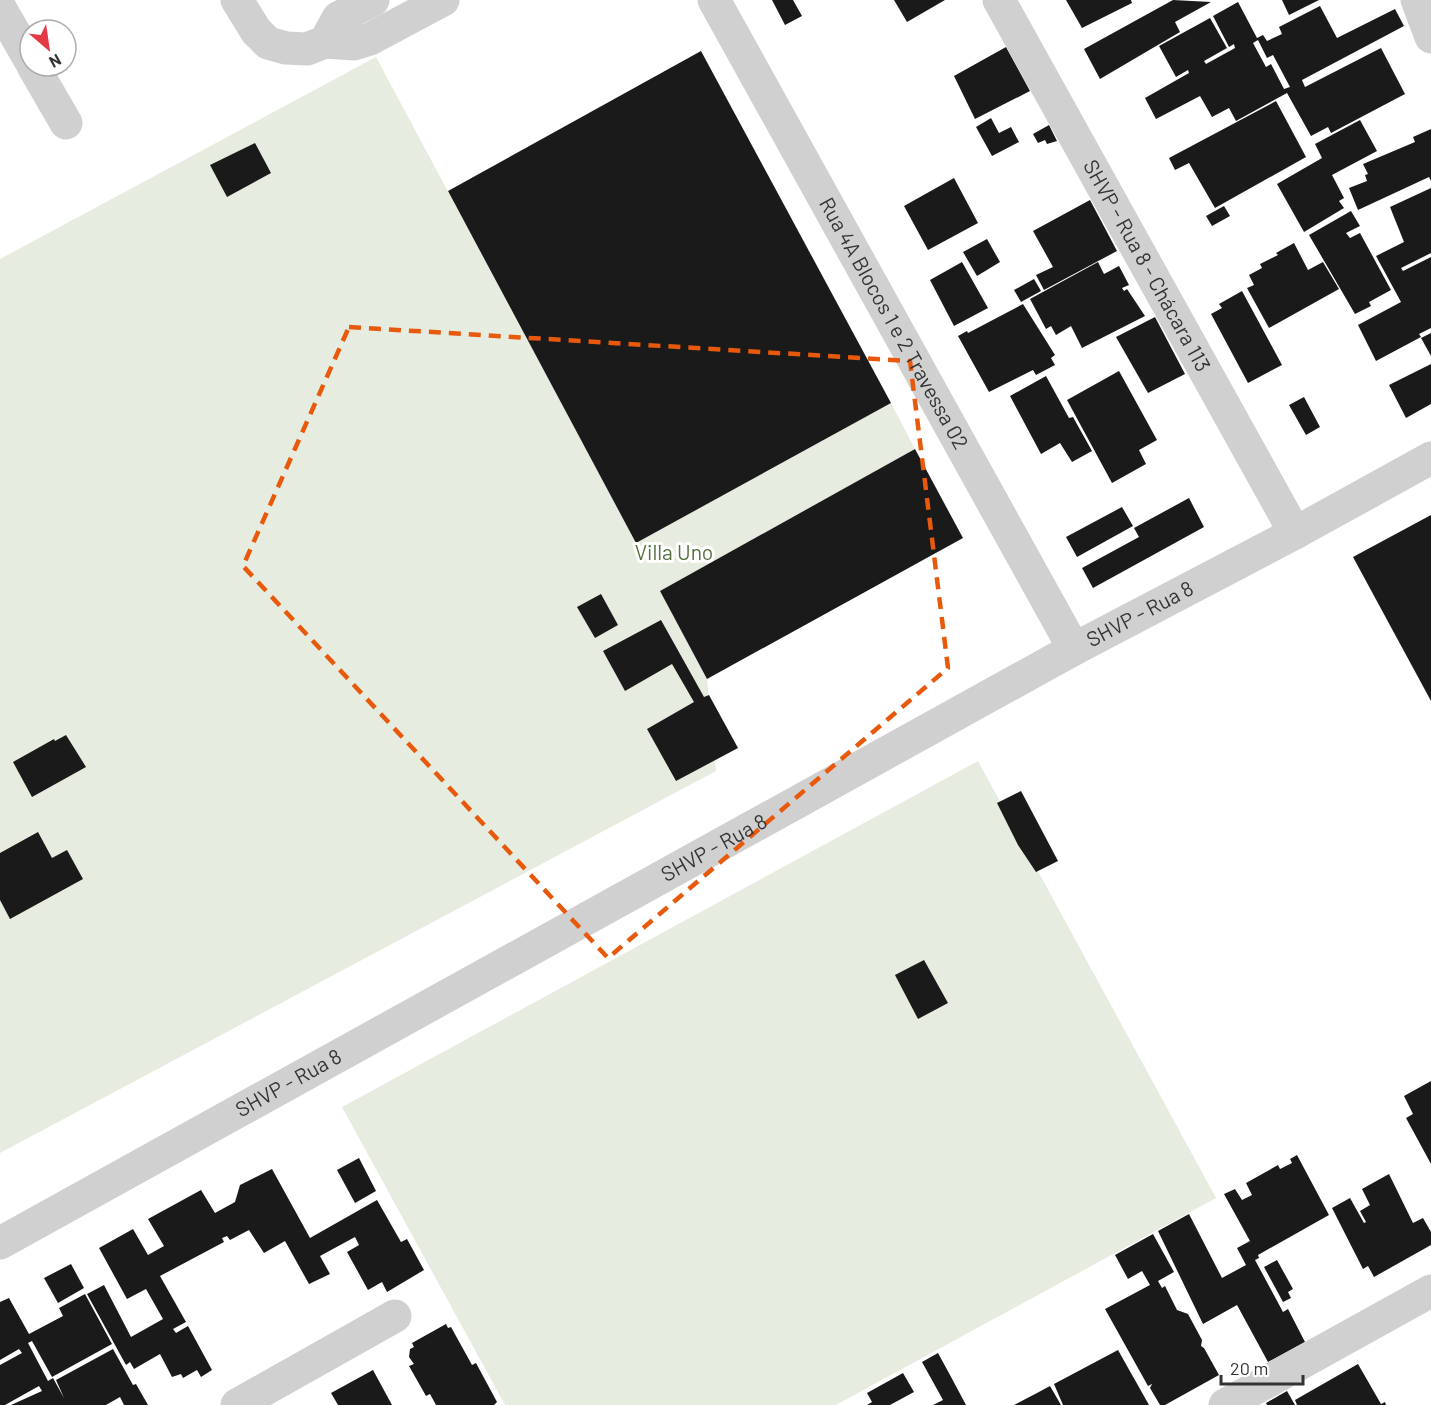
<svg xmlns="http://www.w3.org/2000/svg" width="1431" height="1405" font-family="Barlow,sans-serif">
<style>
.green{fill:#e6ecdf}
.building{fill:#1a1a1a;fill-rule:evenodd}
.lines{fill:none;stroke-linecap:round;stroke-linejoin:round}
.minor{stroke:#d0d0d0;stroke-width:33}
.marked{fill:none;stroke:#e8590c;stroke-width:4.5;stroke-dasharray:12 8;stroke-linejoin:round}
.labels{text-anchor:middle;stroke-width:6;stroke-linejoin:round;paint-order:stroke}
.street-label{font-size:21px;fill:#333;stroke:#fff}
.park-label{font-size:21px;fill:#56703f;stroke:#fff}
</style>
<rect width="100%" height="100%" fill="#fff"/>
<g class="green">
<polygon points="376,57 636,543 891,403 915,449 660,591 707,679 716,771 0,1153 0,259"/>
<polygon points="978,761 1216,1198 836,1405 505,1405 342,1107"/>
</g>
<g class="building">
<polygon points="772,0 793,0 802,16 785,25"/>
<polygon points="894,0 945,0 907,22"/>
<polygon points="1066,0 1131,0 1132,3 1082,28"/>
<polygon points="1173,0 1211,2 1175,22 1180,32 1100,79 1084,49"/>
<polygon points="1282,0 1319,0 1289,15"/>
<path d="M1238,2L1257,38L1263,35L1267,41L1282,34L1279,27L1320,6L1337,38L1395,9L1404,26L1302,80L1305,87L1381,48L1405,94L1331,133L1328,127L1311,136L1287,93L1236,121L1229,108L1212,117L1200,96L1156,119L1145,98L1189,73L1188,70L1176,77L1159,46L1210,18L1227,48L1204,61L1206,64L1235,48L1234,44L1229,47L1213,16ZM1258,40L1267,58L1273,55L1290,87L1284,89L1271,64L1266,67L1253,43Z"/>
<polygon points="1006,47 1030,91 975,119 954,76"/>
<polygon points="701,51 891,403 636,543 448,191"/>
<polygon points="1276,101 1306,157 1215,208 1189,163 1175,170 1169,158"/>
<polygon points="991,118 999,133 1011,127 1019,142 992,156 976,127"/>
<polygon points="1360,120 1377,151 1332,175 1344,198 1339,201 1344,208 1304,232 1277,184 1322,158 1315,144"/>
<polygon points="1049,125 1057,141 1047,144 1045,140 1038,143 1033,134"/>
<polygon points="1431,129 1431,181 1429,177 1358,210 1349,188 1367,181 1365,175 1368,174 1363,164 1415,142 1413,137"/>
<polygon points="255,143 271,173 227,197 210,165"/>
<polygon points="954,178 978,223 928,250 904,206"/>
<polygon points="1431,188 1431,253 1401,268 1403,271 1431,257 1431,328 1419,334 1421,337 1376,361 1358,325 1401,302 1376,256 1404,242 1390,207"/>
<polygon points="1090,200 1117,251 1044,290 1036,275 1053,267 1033,231"/>
<polygon points="1224,206 1230,216 1212,226 1206,216"/>
<polygon points="1351,211 1360,226 1346,233 1350,238 1360,233 1391,290 1369,302 1371,306 1355,314 1309,235"/>
<polygon points="987,239 1000,262 977,276 963,252"/>
<polygon points="1294,243 1308,270 1323,262 1339,289 1269,328 1247,288 1254,285 1249,275 1262,268 1260,264 1278,255 1276,253"/>
<polygon points="962,262 988,308 954,326 930,280"/>
<polygon points="1098,262 1104,274 1119,266 1129,285 1122,288 1124,291 1127,289 1145,316 1082,348 1071,326 1056,335 1051,326 1046,329 1030,299"/>
<polygon points="1034,279 1041,291 1021,302 1014,290"/>
<polygon points="1242,291 1282,365 1248,383 1211,314 1222,308 1219,304"/>
<polygon points="1023,304 1055,355 1051,358 1055,365 1036,375 1033,370 989,392 958,336 967,331 968,333"/>
<polygon points="1155,317 1185,374 1148,393 1116,337"/>
<polygon points="1431,333 1431,356 1421,338"/>
<polygon points="1431,364 1431,404 1406,418 1389,385"/>
<polygon points="1119,371 1157,440 1139,450 1146,464 1112,483 1067,400"/>
<polygon points="1046,376 1069,418 1073,417 1092,451 1072,462 1060,443 1041,454 1010,396"/>
<polygon points="1304,397 1320,427 1306,435 1289,405"/>
<polygon points="915,449 963,538 707,679 660,591"/>
<polygon points="1189,498 1204,527 1093,588 1082,568 1139,537 1134,528"/>
<polygon points="1122,507 1133,526 1077,557 1066,537"/>
<polygon points="1431,515 1431,701 1353,557"/>
<polygon points="601,594 618,625 595,638 577,607"/>
<polygon points="661,620 704,697 709,695 738,748 676,781 647,729 694,702 672,664 625,691 603,651"/>
<polygon points="66,735 86,767 32,797 13,762 54,739 55,741"/>
<polygon points="1021,791 1058,861 1036,872 1018,845 997,803"/>
<polygon points="38,832 52,858 67,850 83,879 10,919 0,900 0,853"/>
<polygon points="924,960 948,1003 918,1019 895,975"/>
<polygon points="1431,1081 1431,1164 1406,1118 1413,1114 1404,1096"/>
<polygon points="1297,1155 1329,1215 1258,1255 1259,1258 1255,1260 1283,1312 1288,1309 1305,1342 1268,1362 1237,1305 1203,1324 1158,1231 1189,1214 1222,1278 1246,1265 1237,1248 1250,1241 1224,1194 1235,1189 1242,1200 1252,1195 1246,1183 1278,1165 1280,1169 1292,1163 1290,1159"/>
<polygon points="359,1158 376,1191 355,1203 337,1170"/>
<polygon points="272,1169 310,1238 377,1200 401,1242 407,1239 424,1270 387,1292 382,1282 368,1290 347,1252 359,1245 355,1237 320,1256 330,1274 309,1284 285,1241 264,1253 249,1230 230,1240 227,1236 222,1238 224,1242 160,1276 186,1322 173,1329 176,1333 188,1326 212,1370 201,1377 197,1370 183,1378 181,1374 172,1377 160,1354 134,1369 130,1362 126,1365 87,1294 104,1285 131,1337 163,1319 146,1289 127,1299 99,1248 133,1229 148,1255 164,1246 148,1219 201,1190 215,1213 235,1202 240,1185"/>
<polygon points="1389,1174 1413,1223 1423,1218 1431,1232 1431,1245 1374,1277 1368,1266 1363,1269 1332,1208 1350,1198 1364,1223 1366,1222 1360,1211 1370,1205 1362,1189"/>
<polygon points="1153,1234 1174,1272 1158,1281 1162,1288 1165,1286 1177,1310 1188,1314 1202,1340 1201,1346 1204,1348 1219,1375 1165,1405 1160,1405 1150,1388 1152,1384 1148,1386 1105,1309 1150,1285 1142,1271 1128,1279 1115,1255"/>
<polygon points="1277,1260 1293,1289 1288,1292 1291,1298 1283,1302 1264,1267"/>
<polygon points="71,1264 84,1288 58,1303 44,1278"/>
<polygon points="85,1294 112,1344 52,1377 32,1341 28,1343 48,1381 53,1378 64,1398 56,1380 113,1349 133,1385 136,1384 148,1405 124,1405 120,1397 106,1405 11,1405 42,1391 39,1386 5,1405 0,1405 0,1365 22,1353 19,1349 0,1360 0,1302 9,1298 29,1334 63,1316 59,1308"/>
<polygon points="446,1324 448,1328 451,1327 472,1365 476,1363 497,1402 494,1405 436,1405 430,1394 426,1396 409,1366 414,1364 409,1357 410,1349 414,1347 412,1343"/>
<polygon points="1118,1350 1149,1405 1063,1405 1054,1384"/>
<polygon points="938,1353 950,1375 966,1405 933,1405 943,1400 922,1362"/>
<polygon points="1358,1364 1381,1404 1385,1402 1386,1405 1297,1405 1295,1400"/>
<polygon points="373,1370 392,1405 338,1405 331,1393"/>
<polygon points="903,1373 914,1392 890,1405 867,1405 872,1402 867,1393"/>
<polygon points="1050,1386 1061,1405 1014,1405 1037,1393"/>
<polygon points="1287,1391 1295,1405 1267,1405 1266,1403"/>
</g>
<g class="lines">
<g class="minor">
<polyline points="237,0 256,31 268,43 286,48 307,49 325,42 338,18 373,0"/>
<path id="s1" d="M714,0L1074,649"/>
<path id="s2" d="M999,0L1295,533"/>
<polyline points="1417,0 1431,37"/>
<polyline points="0,8 30,60"/>
<polyline points="325,42 354,44 370,39 443,0"/>
<polyline points="33,66 66,123"/>
<path id="s3" d="M0,1243L1074,649L1295,533L1431,458"/>
<polyline points="237,1405 395,1316"/>
<polyline points="1225,1405 1431,1291"/>
</g>
</g>
<path class="marked" d="M349,327L910,361L948,668L608,958L243,566Z"/>
<g class="labels">
<g class="street-label">
<text dy="7" stroke="none"><textPath href="#s2" startOffset="304">SHVP - Rua 8 - Chácara 113</textPath></text>
<text dy="7" stroke="none"><textPath href="#s1" startOffset="370">Rua 4A Blocos 1 e 2 Travessa 02</textPath></text>
<text dy="7" stroke="none"><textPath href="#s3" startOffset="1302">SHVP - Rua 8</textPath></text>
<text dy="7" stroke="none"><textPath href="#s3" startOffset="816">SHVP - Rua 8</textPath></text>
<text dy="7" stroke="none"><textPath href="#s3" startOffset="330">SHVP - Rua 8</textPath></text>
</g>
<g class="park-label">
<text x="674" y="560">Villa Uno</text>
</g>
</g>
<g transform="translate(48 48) rotate(151)"><circle r="28" fill="#ffffff" stroke="#adadad" stroke-width="1.5"/>
<path d="M0-4.5L10 22L0 15L-10 22Z" fill="#e63946"/>
<text y="-9" font-size="16" font-weight="bold" text-anchor="middle" fill="#333333">N</text>
</g>
<path d="M1221 1375v9h82v-9" fill="none" stroke="#333333" stroke-width="3"/>
<text x="1230" y="1375" font-size="18" fill="#333333" stroke="#ffffff" stroke-width="4.5" paint-order="stroke">20 m</text>
</svg>
